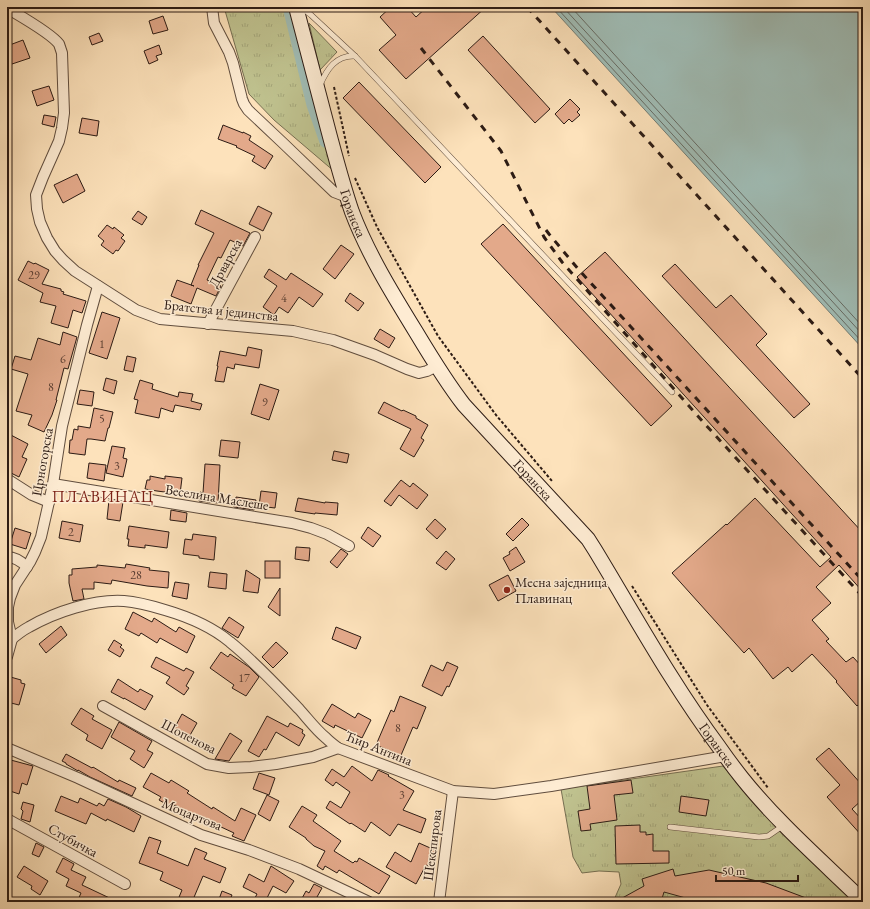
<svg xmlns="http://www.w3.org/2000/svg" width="870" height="909" font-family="'EB Garamond',serif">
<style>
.grass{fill:url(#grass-tufts);stroke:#766f52}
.water{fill:#a0bdb6;stroke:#727c75}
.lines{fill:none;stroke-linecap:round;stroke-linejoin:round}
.shore{stroke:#666c65;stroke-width:1}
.canal{stroke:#a0bdb6;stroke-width:11}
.building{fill:#e3a98a;stroke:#2c1b14}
.service-casing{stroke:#604d3e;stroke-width:6}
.minor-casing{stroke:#604d3e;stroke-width:12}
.secondary-casing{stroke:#2c1b14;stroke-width:16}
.path{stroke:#2c1b14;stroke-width:2;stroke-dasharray:3 2;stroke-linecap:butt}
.service{stroke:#feecd3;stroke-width:5}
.minor{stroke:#feecd3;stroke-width:10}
.secondary{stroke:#feecd3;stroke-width:14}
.rail{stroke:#2c1b14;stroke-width:3;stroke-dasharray:7 7;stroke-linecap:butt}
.poi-dot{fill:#8f2418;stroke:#feecd3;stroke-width:1.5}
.labels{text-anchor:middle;stroke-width:3;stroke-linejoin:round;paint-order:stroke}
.number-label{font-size:12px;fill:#5a3e32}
.street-label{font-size:14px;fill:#2c1b14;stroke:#feecd3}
.poi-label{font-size:14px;fill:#2c1b14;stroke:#feecd3;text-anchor:start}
.quarter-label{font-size:16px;letter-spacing:1px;fill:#7a1f14;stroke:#feecd3}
</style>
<defs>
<pattern id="grass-tufts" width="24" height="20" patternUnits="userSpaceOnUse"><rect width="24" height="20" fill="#c0c390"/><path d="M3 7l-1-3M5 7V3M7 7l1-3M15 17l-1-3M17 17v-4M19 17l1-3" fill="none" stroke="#a5a77b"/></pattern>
</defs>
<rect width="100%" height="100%" fill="#fde2bb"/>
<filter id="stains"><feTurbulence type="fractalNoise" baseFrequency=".005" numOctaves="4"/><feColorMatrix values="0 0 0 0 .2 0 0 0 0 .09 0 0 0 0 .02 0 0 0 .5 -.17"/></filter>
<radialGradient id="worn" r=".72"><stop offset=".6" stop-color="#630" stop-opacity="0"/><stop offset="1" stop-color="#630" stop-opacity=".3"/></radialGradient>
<g class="grass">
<polygon points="224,7 288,7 312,105 333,163 335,172 274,120 249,94"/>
<polygon points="309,23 337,52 320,70"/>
<polygon points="723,766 746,794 767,817 854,902 613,902 621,884 619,872 599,871 582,873 573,857 561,789"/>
</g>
<polygon class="water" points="551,7 863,7 863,349"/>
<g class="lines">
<g class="shore">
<polyline points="556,7 863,343"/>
<polyline points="563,7 863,335"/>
<polyline points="571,7 863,327"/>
</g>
<polyline class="canal" points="288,7 312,105 325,142"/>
</g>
<g class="building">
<polygon points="391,7 407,7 416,17 427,7 486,7 406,79 379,50 396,35 380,17"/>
<polygon points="163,16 168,30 153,34 149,21"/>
<polygon points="99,33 103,41 92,45 89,37"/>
<polygon points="483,36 550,109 535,123 468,50"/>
<polygon points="23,40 30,58 9,65 7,61 7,46"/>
<polygon points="159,45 162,54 156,56 158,60 149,64 144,51"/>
<polygon points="359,82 441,167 425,183 343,98"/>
<polygon points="49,86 54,100 37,106 32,91"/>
<polygon points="570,99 580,109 577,112 580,115 572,122 569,119 564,124 555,114"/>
<polygon points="44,115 56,117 54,127 42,124"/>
<polygon points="82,118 99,121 97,136 79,133"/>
<polygon points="223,125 243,133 243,132 251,136 249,140 273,156 265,169 252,161 255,156 236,147 237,146 218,139"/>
<polygon points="77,174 85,191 63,203 54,185"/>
<polygon points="258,206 272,213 263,231 249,224"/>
<polygon points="201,210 250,233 243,246 230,240 221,258 218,257 207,280 221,286 216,296 197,288 191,304 171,296 177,280 194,286 191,285 199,265 198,265 214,233 195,224"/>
<polygon points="138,211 147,217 142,225 132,219"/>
<polygon points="503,224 672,406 651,426 481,244"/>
<polygon points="107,225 113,229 114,227 124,235 121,238 125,241 118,251 116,250 113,254 101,245 104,241 98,236"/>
<polygon points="341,245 354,254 335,279 323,269"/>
<polygon points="605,252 863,533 863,592 839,565 816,587 831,603 812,620 829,639 826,641 846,662 853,657 863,668 863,700 857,706 836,682 837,681 812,654 792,672 788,667 773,679 749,648 744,653 672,573 726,524 727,525 755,498 820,567 831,557 577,277"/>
<polygon points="28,261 34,264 35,263 49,270 42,284 61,289 61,291 64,292 63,294 86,301 82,313 73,310 68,328 51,323 56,306 40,302 43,293 18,280"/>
<polygon points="675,264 716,308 731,295 767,334 756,345 810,404 794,418 662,276"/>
<polygon points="269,269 286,280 291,273 323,294 313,307 299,297 288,313 279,307 274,315 263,307 277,286 264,277"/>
<polygon points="350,293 364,303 358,311 345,301"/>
<polygon points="102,312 120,318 107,359 89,353"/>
<polygon points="380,329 395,338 389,348 374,339"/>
<polygon points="63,332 77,337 68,369 64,368 56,400 57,400 52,415 44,432 28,425 32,415 16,411 28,374 11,369 15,356 31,360 38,338 60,345"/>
<polygon points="248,347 262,350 259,368 235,364 234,369 227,367 224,382 215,381 218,366 217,366 220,351 246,356"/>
<polygon points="127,356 136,358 133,372 124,370"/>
<polygon points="106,378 117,381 114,394 103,390"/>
<polygon points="140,380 153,384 152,389 178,397 179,392 193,394 191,401 202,404 200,410 175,405 173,412 161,408 159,418 135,413 138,400 134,399"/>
<polygon points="260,384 279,390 269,420 251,414"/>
<polygon points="80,390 94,392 92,406 77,404"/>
<polygon points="384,402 402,411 403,410 416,416 416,418 428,425 421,438 424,440 414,457 400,449 411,429 378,413"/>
<polygon points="94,408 113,412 109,428 108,428 105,441 91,439 87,439 85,455 69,453 70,440 72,440 74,429 78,430 78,426 90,428"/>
<polygon points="7,433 28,444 22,457 27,459 19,477 7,471 7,454 10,448 7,447"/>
<polygon points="221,440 240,442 238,458 219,456"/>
<polygon points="112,446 125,448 123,458 127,459 123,477 106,473"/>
<polygon points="334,451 349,454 347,463 332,460"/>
<polygon points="89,463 106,465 104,481 87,478"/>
<polygon points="205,464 220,465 218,503 199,501 200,492 203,493"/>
<polygon points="150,476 165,479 165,476 182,478 180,494 157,491 145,489 147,480 150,480"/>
<polygon points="401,480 410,487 413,483 428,495 417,509 399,495 391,506 384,501"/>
<polygon points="261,491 277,493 275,508 259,506"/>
<polygon points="236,497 256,500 254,510 234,507"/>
<polygon points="298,498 325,503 325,502 338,503 337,515 315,513 315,514 295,511"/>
<polygon points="109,500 123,502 120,521 107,519"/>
<polygon points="171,510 187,513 186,522 170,520"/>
<polygon points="522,518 529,525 513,541 506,534"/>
<polygon points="435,519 446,529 437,539 426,529"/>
<polygon points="62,521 83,525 80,542 59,538"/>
<polygon points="129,526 169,532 167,548 145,545 145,548 128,546 129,539 127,539"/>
<polygon points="368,527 381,536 373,547 361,538"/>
<polygon points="15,528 31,533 26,549 10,544"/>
<polygon points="193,534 216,537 214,560 199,558 199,556 183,554 185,539 192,540"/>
<polygon points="296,547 310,548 309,561 295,559"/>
<polygon points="516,547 525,562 510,571 503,558 510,554 509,552"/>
<polygon points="341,549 348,554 337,568 330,562"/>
<polygon points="446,551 455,559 446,570 436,563"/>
<rect x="265" y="561" width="15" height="17"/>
<polygon points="126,564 150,568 149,570 169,572 168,588 147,586 112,580 111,584 94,582 94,589 82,589 84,599 73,601 69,583 69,575 72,575 72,569 97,567 97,565 125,568"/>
<polygon points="246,570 260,579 258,593 243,591"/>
<polygon points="210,572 227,574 226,589 208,587"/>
<polygon points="508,575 516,591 498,601 489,585"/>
<polygon points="175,582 189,584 187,599 172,596"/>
<polygon points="280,588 280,616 268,607"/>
<polygon points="133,612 152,622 154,618 176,632 179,627 195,636 187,653 160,638 157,643 141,633 139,636 125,629"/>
<polygon points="229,617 244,627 238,638 222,628"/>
<polygon points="61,626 67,635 46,653 39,644"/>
<polygon points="336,627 361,637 356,649 332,639"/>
<polygon points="114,640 122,645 120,647 124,650 120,657 108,650"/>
<polygon points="276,642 288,653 273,668 262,657"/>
<polygon points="221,652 228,657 230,654 249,667 259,677 246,696 232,688 234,685 210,668"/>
<polygon points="156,657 184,671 186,668 194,672 186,686 189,688 184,695 166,683 170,677 151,667"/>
<polygon points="447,662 458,667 449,687 447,686 442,696 422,686 431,665 443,671"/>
<polygon points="7,676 21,680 21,683 25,684 19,705 7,702"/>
<polygon points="118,679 138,692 140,689 153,696 145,710 124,698 124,699 111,692"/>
<polygon points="400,696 426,707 417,729 413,727 399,760 390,756 392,752 376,745 391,710 394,712"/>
<polygon points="332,704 355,718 358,713 371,720 362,738 335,725 334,728 322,721"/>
<polygon points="81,708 94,716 92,719 112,730 102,749 86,740 88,735 71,724"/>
<polygon points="182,714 197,723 189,737 174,729"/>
<polygon points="267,716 288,727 290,723 303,730 302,733 305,735 299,746 276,732 266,750 264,749 259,757 248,751"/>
<polygon points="119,722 152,741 147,750 153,753 144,768 130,759 135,751 111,737"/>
<polygon points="230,733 242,741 229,761 215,759"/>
<polygon points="829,748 863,786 863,799 852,809 863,821 863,837 827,797 840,785 816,759"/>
<polygon points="66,754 92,768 93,767 118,782 119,780 136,788 132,796 90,777 78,770 78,771 66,764 66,763 62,761"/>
<polygon points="7,759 33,766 27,785 22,783 19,794 7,790"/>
<polygon points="352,766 372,781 378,770 389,775 388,776 414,791 403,810 426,819 421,833 398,824 390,836 371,822 365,832 351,823 350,824 326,808 330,801 341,808 350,792 336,782 333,786 325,780 332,769 344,777"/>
<polygon points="151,773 169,783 171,780 189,791 187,793 212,809 213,807 235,821 241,808 256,815 244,841 232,836 234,833 219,826 217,829 197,816 195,818 175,805 173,808 159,800 161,797 143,787"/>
<polygon points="259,773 275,778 269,795 253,789"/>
<polygon points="631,780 633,793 614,795 617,820 590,824 591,830 581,831 578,811 590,809 587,786"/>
<polygon points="267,795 279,801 270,821 258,814"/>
<polygon points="61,796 78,803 80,798 97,806 99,803 104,806 108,799 126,807 141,816 134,832 107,819 106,821 91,813 86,824 55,811"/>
<polygon points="681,796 709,800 706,816 679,812"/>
<polygon points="23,802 34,805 30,822 21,819 23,811 21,809"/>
<polygon points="302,806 317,815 313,821 341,841 334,851 353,863 355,861 357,862 359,858 390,876 379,894 339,870 337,873 325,866 323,870 317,866 325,851 314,846 306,839 306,838 289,827"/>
<polygon points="640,825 640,832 646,832 646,835 653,834 653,851 669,851 669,863 616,864 615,826"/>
<polygon points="149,837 161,841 157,853 188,866 195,848 207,853 204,859 226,868 220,883 203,876 192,902 177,902 182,890 160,880 163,872 139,863"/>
<polygon points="36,843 44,847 39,857 32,854"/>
<polygon points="419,843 437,851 430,867 426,865 416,884 386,867 395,852 411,862"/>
<polygon points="63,858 74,864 71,870 86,877 82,885 118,902 77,902 81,893 66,886 69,879 56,872"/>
<polygon points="24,866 48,881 40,895 31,889 32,886 17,877"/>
<polygon points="271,866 294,881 286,893 273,886 265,902 259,902 254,900 257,894 243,887 249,874 264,882"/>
<polygon points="673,869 675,876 709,870 766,883 814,901 813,902 700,902 664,892 661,902 615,902 644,886 642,879"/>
<polygon points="314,884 322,888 317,897 327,902 300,902 306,891 309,893"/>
<polygon points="222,891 232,895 229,902 218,902"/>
</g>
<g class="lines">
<g class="service-casing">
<g id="service">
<polyline points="301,7 311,15 355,56 672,392"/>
<path d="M320,85C327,69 336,55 355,56"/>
<polyline points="670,827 759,837 768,836 784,825"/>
</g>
</g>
<g class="minor-casing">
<g id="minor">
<polyline points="212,7 214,23 229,52 233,63 242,99 244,104 248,110 284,144 334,192 347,197"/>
<path d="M7,8C20,16 51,33 59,44C60,47 61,50 62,53L64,113L62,128L59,141L43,177L36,195L37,209L40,222L47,238L55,251L63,260L75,271L136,310L160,319L293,331L315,336L333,340L375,355L407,369L419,373L427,371L437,366"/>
<polyline points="208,324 255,237"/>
<polyline points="7,479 32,495 49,502"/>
<polyline points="53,484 292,523 311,528 327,534 349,546"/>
<path d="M7,557C15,557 21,561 27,567"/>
<path d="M7,643C14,637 21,631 29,627C55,612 94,599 124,601C138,602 152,606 165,610C189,617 211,626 230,642C255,662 277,686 299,709C308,719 316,730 326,738C330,742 334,745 338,748L453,791L494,794L551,786L726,756"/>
<polyline points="7,657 12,639 8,622 8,607 10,598 15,585 30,562 35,552 41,537 53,484 62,426 87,325 98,286"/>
<polyline points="103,706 207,764 229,768 251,767 276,764 313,757 338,748"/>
<polyline points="7,748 78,778 201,835 249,850 299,869 369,902"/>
<polyline points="7,819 125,884"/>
<polyline points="439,902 453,791"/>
</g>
</g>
<g class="secondary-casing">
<g id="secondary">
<path id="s1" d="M296,7C307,49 318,91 329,133C336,159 343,186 352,212C368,254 392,293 416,332C431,357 446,382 464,405L588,539L595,550C635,616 672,684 719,747C726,757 734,768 742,778C778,823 822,861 863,901"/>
</g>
</g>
<g class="path">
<polyline points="334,87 349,156"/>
<polyline points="355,178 377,227 438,336 496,415 552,481"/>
<polyline points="632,586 707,705 768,788"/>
</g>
<use href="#service" class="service"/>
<use href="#minor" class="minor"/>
<use href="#secondary" class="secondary"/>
<g class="rail">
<polyline points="527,7 863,379"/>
<polyline points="421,48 501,151 544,237 562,262 704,423 863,597"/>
<polyline points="546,230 549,234 579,270 863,581"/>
</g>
</g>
<circle class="poi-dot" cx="507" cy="590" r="4"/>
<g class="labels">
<g class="number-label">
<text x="34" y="279">29</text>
<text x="284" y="302">4</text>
<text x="102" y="348">1</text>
<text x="63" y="363">6</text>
<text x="51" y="391">8</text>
<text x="265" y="406">9</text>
<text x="102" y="422">5</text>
<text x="117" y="470">3</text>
<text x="71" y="536">2</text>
<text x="136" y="579">28</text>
<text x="244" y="682">17</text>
<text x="398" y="732">8</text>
<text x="402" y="799">3</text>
</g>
<g class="street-label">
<text dy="5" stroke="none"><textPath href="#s1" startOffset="214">Горанска</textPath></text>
<text transform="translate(225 263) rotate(-61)" y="5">Дрварска</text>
<text transform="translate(221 310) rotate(6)" y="5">Братства и јединства</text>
<text transform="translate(42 462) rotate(-80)" y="5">Црногорска</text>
<text dy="5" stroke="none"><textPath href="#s1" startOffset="538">Горанска</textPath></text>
<text transform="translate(217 497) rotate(9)" y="5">Веселина Маслеше</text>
<text transform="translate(189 736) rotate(27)" y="5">Шопенова</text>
<text dy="5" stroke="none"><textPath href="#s1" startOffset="862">Горанска</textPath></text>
<text transform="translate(379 748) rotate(22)" y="5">Ћир Антина</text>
<text transform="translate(192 814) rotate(22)" y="5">Моцартова</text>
<text transform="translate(73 840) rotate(29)" y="5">Стубичка</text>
<text transform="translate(432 845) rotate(-83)" y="5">Шекспирова</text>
</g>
<g class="poi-label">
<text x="515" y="587">Месна заједница<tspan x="515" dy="16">Плавинац</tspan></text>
</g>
<g class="quarter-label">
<text x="103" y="502">ПЛАВИНАЦ</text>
</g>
</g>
<rect width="870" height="909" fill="none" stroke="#fde2bb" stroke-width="24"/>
<rect x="8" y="8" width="854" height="893" fill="none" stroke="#2c1b14" stroke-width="2"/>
<rect x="12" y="12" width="846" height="885" fill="none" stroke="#2c1b14"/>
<path d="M716 875v6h82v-6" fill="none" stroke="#2c1b14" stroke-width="2"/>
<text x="722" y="875" font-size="12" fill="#2c1b14" stroke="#feecd3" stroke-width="3" paint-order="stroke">50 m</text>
<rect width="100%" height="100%" filter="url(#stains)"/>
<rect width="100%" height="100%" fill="url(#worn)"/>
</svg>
